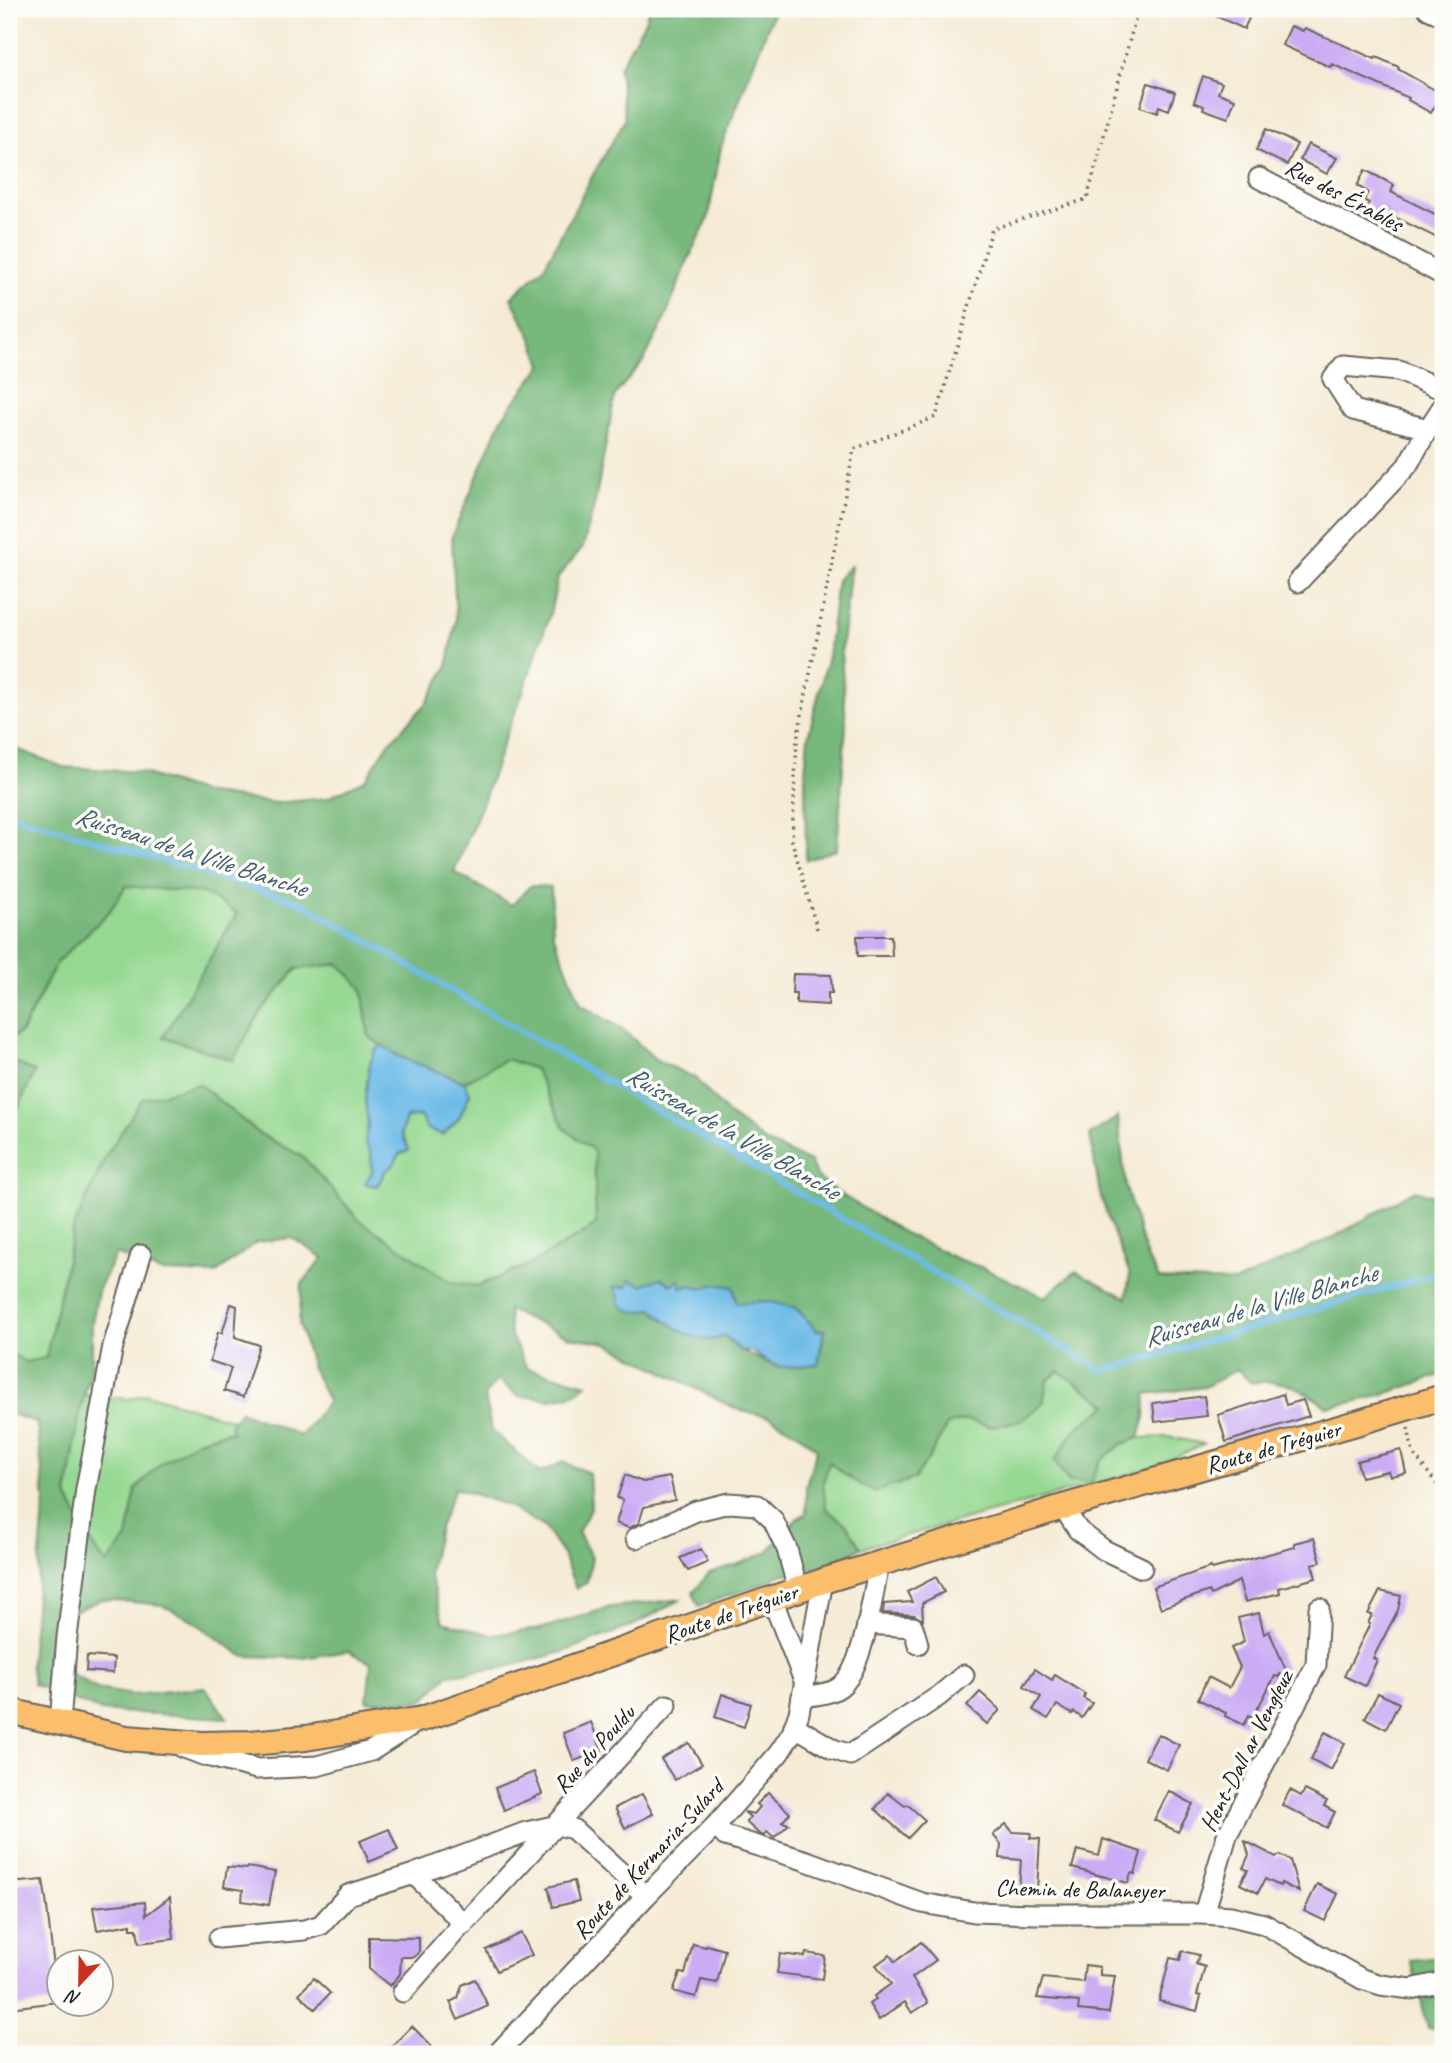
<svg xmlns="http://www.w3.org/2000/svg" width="1452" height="2063" font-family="Caveat,sans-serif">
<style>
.green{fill:#94d891;stroke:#587a56;stroke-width:2}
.forest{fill:#77b87b;stroke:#4a6a4c;stroke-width:2;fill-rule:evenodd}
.water{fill:#6dbbe7;stroke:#446c82;stroke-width:2}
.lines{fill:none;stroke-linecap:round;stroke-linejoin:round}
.stream{stroke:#6dbbe7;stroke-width:6}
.building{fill:#caacf4}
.minor-casing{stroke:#68645d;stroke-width:23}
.major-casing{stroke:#68645d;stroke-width:28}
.path{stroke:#68645d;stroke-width:3.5;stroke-dasharray:2 5;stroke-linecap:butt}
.minor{stroke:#fff;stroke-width:19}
.major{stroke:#fabe6d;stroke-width:24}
.labels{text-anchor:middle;stroke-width:7;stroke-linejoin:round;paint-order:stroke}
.street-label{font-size:24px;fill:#1c1c1c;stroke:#fdfcf7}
.water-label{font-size:26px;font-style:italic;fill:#3c5c6d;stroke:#fdfcf7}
</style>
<rect width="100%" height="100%" fill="#fdfcf7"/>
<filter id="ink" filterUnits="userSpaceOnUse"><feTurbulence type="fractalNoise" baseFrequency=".0143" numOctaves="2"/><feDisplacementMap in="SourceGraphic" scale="14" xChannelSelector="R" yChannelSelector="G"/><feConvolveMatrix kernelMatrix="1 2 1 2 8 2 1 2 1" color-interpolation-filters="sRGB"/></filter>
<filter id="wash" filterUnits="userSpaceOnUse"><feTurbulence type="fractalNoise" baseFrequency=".00686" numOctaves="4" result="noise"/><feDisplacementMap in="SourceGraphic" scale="28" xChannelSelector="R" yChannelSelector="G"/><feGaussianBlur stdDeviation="1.57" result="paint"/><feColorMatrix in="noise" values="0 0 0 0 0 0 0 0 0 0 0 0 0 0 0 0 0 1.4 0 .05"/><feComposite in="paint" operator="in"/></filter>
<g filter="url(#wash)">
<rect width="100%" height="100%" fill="#f5ebd5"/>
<g class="green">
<polygon points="126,886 203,893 237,913 164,1037 232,1060 261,1011 297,969 339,964 362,988 369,1037 382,1045 375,1051 365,1099 368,1124 365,1142 371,1153 372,1172 365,1184 377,1186 386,1170 393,1166 399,1154 401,1133 406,1118 420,1116 470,1093 464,1082 506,1059 535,1069 565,1129 595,1151 596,1225 531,1264 478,1286 451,1282 359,1220 303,1157 258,1133 199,1084 74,1226 46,1358 25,1362 9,1352 10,1240 9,1127 34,1072 9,1060 9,1039 22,1032 57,962 109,912"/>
<polygon points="1059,1371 1108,1405 1075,1430 1091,1482 1100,1461 1122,1444 1139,1438 1168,1437 1204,1444 1158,1465 1120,1477 861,1548 847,1525 826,1509 823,1483 829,1461 849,1478 914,1479 930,1456 947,1425 965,1420 993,1427 1043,1404 1047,1381"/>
<polygon points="147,1394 233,1420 233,1430 197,1440 136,1489 127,1538 107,1564 96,1551 67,1496 80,1410 84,1395 128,1399"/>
</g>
<g class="forest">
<path d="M649,9H775L721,147L708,219L688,260L664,321L644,360L615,395L595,502L583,547L558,577L550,614L523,692L505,738L483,802L454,872L512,905L530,886L551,887L553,933L581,1004L625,1031L655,1059L695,1078L729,1115L765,1142L810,1162L817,1177L837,1192L904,1233L955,1258L983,1268L1045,1297L1076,1271L1126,1298L1130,1274L1112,1230L1100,1194L1090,1135L1118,1117L1126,1188L1146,1255L1159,1279L1236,1282L1334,1237L1415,1190L1443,1199V1374C1404,1388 1368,1401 1327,1407C1302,1388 1283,1378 1251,1383L1237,1369L1205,1387L1146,1394L1145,1417L1139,1438L1122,1444L1100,1461L1091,1482H1069L1054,1461L1075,1430L1108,1405L1059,1371L1047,1381L1043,1404L1022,1420L993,1427L965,1420L947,1425L930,1456L914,1479L874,1492L849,1478L829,1462L823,1483L826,1509L847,1525L861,1548L825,1566L780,1575L762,1584L699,1606L693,1593L709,1573L741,1563L768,1552L795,1520L806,1513V1485L817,1449L796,1432L769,1417L736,1409L607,1343L570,1337L508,1310L510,1334L527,1368L587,1384L574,1394L552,1399L519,1396L497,1380L485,1395L491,1430L540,1473L563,1462L589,1473L591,1508L578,1532L592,1558L587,1582L576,1589L563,1555L544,1527L506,1505L455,1488L439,1528L429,1573L443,1622L492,1635L540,1629L611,1607L682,1599L634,1625L563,1652L502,1668L448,1675L422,1701H367L371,1663L349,1651L302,1658L243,1656L189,1618L162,1605L102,1599L56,1619L46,1658L97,1689L133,1695L205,1687L227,1718L101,1711L33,1684L30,1661L45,1501L37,1423L9,1413V1352L25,1362L46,1358L74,1226L106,1156L142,1099L199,1084L258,1133L303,1157L359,1220L451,1282L478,1286L531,1264L596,1225L594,1151L565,1129L535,1069L506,1059L464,1082L398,1056L369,1037L362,988L339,964L296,969L261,1011L233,1060L163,1037L237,913L203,893L126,886L109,912L57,962L21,1032L9,1039V746L63,767L140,772L203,793L275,803L327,798L365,780L389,743L426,704L447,667L456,621L452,536L502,418L542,365L532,338L511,298L544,267L594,173L625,120L619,68L645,21ZM292,1238L323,1258L302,1284L299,1324L312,1368L328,1401L301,1436L240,1411L230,1426L233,1431L198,1440L160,1464L136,1489L127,1538L107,1564L96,1551L67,1496L80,1410L92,1368V1322L99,1287L116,1254L160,1272L215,1274L257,1242ZM661,1278C672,1285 678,1289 691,1285L737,1303L766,1301L796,1308L817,1331L825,1330L818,1364L777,1367L741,1351L724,1336L664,1320L652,1309L615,1287L642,1285Z"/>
<polygon points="851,565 841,653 846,725 837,849 806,860 805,772 808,737 828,656 837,580"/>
<polygon points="12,1061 35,1072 9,1127 9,1069"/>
<polygon points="1443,1957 1443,2029 1428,2028 1411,1960"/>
</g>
<g class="water">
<polygon points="382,1045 398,1056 464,1082 470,1093 460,1117 443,1135 427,1129 420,1116 406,1118 401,1133 409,1150 399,1154 393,1166 386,1170 377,1186 365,1184 372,1172 371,1153 365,1142 368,1124 365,1099 369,1067 375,1051"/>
<path d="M661,1278L671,1285L679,1280L682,1288L691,1285L702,1289L715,1284L733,1287L737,1303L766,1301L796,1308L817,1331L824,1330L818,1364C786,1367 778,1373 752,1351H741L725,1336C700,1349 670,1325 652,1309C641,1313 633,1313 622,1307L615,1287H627L630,1280L642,1285Z"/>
</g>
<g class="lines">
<polyline class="stream" points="9,814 300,902 1103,1371 1443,1272"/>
</g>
<g id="blocks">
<g class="building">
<polygon points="1201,9 1239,9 1251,14 1244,29"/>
<polygon points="1291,26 1303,31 1305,28 1375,59 1376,57 1399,67 1398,69 1442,94 1431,113 1408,100 1409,98 1332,64 1330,67 1282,45"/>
<polygon points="1203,76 1222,83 1218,93 1235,99 1228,118 1203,109 1204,106 1194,102"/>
<polygon points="1148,83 1175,92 1169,110 1159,106 1157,113 1140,107"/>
<polygon points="1266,129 1297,144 1287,165 1256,150"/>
<polygon points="1308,144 1337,158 1327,174 1300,160"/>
<polygon points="1365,170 1394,185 1391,192 1443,218 1443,241 1397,218 1395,222 1366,208 1369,203 1364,200 1368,192 1357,186"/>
<polygon points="857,936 891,936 892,956 858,956"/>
<polygon points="793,974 831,975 832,993 828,993 828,1005 796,1003 796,993 792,993"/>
<polygon points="231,1304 237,1306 235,1337 259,1345 243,1397 224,1391 231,1368 210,1361 218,1332 222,1333"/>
<polygon points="1283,1394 1286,1405 1303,1400 1309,1416 1226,1442 1218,1415"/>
<polygon points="1204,1396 1207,1416 1155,1422 1153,1403"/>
<polygon points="1401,1450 1406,1473 1390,1476 1388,1471 1361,1477 1357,1461"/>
<polygon points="625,1475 643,1482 670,1477 675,1500 644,1507 639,1523 629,1528 616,1523 623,1500 617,1498"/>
<polygon points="1314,1538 1321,1562 1312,1564 1316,1578 1279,1588 1280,1593 1245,1602 1239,1581 1211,1595 1209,1591 1161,1608 1153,1587 1211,1567 1212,1569 1295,1547 1294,1543"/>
<polygon points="701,1549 708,1562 688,1571 680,1558"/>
<polygon points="936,1577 944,1592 922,1603 923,1620 914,1615 883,1613 884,1604 912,1602 907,1592"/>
<polygon points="1380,1591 1401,1596 1398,1610 1373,1658 1377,1660 1365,1686 1344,1676 1370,1624 1368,1623 1372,1615 1368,1614"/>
<polygon points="1259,1613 1264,1634 1269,1631 1289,1677 1280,1674 1279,1677 1275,1676 1253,1717 1249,1715 1244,1725 1225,1716 1226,1713 1198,1699 1208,1677 1229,1688 1240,1667 1231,1648 1244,1642 1238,1618"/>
<polygon points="87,1656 114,1658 113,1673 86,1671"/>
<polygon points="1035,1669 1052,1680 1055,1675 1085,1694 1083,1698 1092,1703 1082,1718 1074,1712 1072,1714 1057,1705 1048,1719 1033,1710 1041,1697 1024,1686"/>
<polygon points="980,1692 1000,1710 987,1724 967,1706"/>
<polygon points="1378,1693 1399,1703 1386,1729 1365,1718"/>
<polygon points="722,1694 751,1704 744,1727 715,1717"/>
<polygon points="591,1722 602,1751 574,1761 563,1733"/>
<polygon points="1325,1732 1345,1743 1331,1770 1311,1759"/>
<polygon points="1158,1734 1179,1745 1167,1770 1145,1759"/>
<polygon points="689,1743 702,1764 675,1780 661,1759"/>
<polygon points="534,1772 542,1794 504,1810 495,1788"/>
<polygon points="1290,1790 1301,1796 1305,1790 1327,1801 1324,1806 1335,1812 1327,1828 1282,1805"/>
<polygon points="1169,1791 1193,1804 1178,1832 1154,1820"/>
<polygon points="768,1793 790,1813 782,1822 789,1824 774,1838 767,1832 764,1835 758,1833 746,1822 750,1817 744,1812 754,1814 760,1807 757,1804"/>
<polygon points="888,1793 905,1806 907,1804 925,1820 908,1838 875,1809"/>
<polygon points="642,1794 653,1814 625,1828 615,1808"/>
<polygon points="1006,1824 1013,1832 1031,1833 1030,1838 1040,1839 1037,1890 1019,1889 1021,1860 1000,1858 1001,1844 993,1835"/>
<polygon points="389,1829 398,1850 369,1862 360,1841"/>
<polygon points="1103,1839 1141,1852 1135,1874 1131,1873 1128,1883 1072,1868 1077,1850 1099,1856"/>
<polygon points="1245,1841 1276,1857 1280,1855 1290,1860 1299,1892 1281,1883 1280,1886 1265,1879 1258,1893 1240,1884 1248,1870 1243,1868 1249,1855"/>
<polygon points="227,1867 247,1869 248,1867 275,1872 269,1905 242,1901 243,1890 224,1887"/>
<polygon points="43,1880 46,1899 58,2002 9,2008 9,1883"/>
<polygon points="574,1881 579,1901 553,1907 548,1887"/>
<polygon points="1317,1884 1338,1894 1325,1921 1304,1911"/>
<polygon points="170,1897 174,1939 139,1943 137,1929 131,1929 131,1924 97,1930 93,1907 145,1902 146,1915"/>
<polygon points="521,1933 532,1955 497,1971 486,1950"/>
<polygon points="369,1937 419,1938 419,1952 414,1957 401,1957 400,1974 390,1986 369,1969"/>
<polygon points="921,1942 936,1960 912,1978 928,2003 912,2013 905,2002 879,2020 869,2004 876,1999 874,1996 891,1984 876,1965 890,1955 895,1962"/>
<polygon points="693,1944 706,1947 707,1945 725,1950 717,1983 701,1980 696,1997 673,1991 680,1973 685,1974"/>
<polygon points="1182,1951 1199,1955 1196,1964 1205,1967 1197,1995 1201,1996 1197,2011 1159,2001 1170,1958 1180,1960"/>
<polygon points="806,1953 825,1956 822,1979 777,1973 780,1954 805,1957"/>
<polygon points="1085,1965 1100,1967 1100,1975 1115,1976 1109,2013 1078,2010 1079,2002 1037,1998 1043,1978 1083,1982"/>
<polygon points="314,1978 330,1993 315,2009 299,1994"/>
<polygon points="475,1979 488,2006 458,2020 450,2002 458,1998 462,1985"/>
<polygon points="412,2026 431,2046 423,2054 384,2054"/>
</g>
</g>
</g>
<g filter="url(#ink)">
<use href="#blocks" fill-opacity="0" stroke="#68645d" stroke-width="2"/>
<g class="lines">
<g class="minor-casing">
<g id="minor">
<polyline points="1428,9 1443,16"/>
<polyline points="1259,178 1443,275"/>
<polyline points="1428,429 1353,410 1333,379 1343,366 1399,371 1443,390"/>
<polyline points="1298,582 1407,466 1428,429 1443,406"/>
<polyline points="1063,1507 1078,1530 1104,1550 1142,1568"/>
<polyline points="636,1538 696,1511 729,1503 757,1505 773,1520 787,1549 798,1590"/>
<polyline points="772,1599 803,1678"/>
<polyline points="867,1624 913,1627 918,1644"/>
<path d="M802,1697C815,1695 834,1694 843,1684C864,1664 873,1594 879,1564"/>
<polyline points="60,1723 67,1637 86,1489 113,1346 141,1255"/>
<polyline points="794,1726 833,1749 850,1755 939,1696 964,1675"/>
<polyline points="182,1747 203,1755 257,1769 317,1766 371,1751 415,1723"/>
<polyline points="716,1825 725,1836 804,1860 922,1903 974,1912 1034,1914 1204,1914 1231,1916 1264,1924 1362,1979 1381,1985 1411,1989 1443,1982"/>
<polyline points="646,1896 573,1829 558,1825 526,1832 414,1874 464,1924 667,1705"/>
<polyline points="1204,1914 1227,1835 1316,1665 1319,1608"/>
<polyline points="219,1938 304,1930 321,1925 348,1895 414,1874"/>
<polyline points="403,1992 463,1923"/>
<polyline points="497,2054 646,1896 716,1825 760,1775 779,1753 792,1733 799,1713 823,1581"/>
</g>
</g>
<g class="major-casing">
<polyline id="major" points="9,1711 126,1738 202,1744 250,1743 306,1738 422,1719 823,1581 1063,1507 1353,1424 1443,1397"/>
</g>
<g class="path">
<polyline points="817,929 792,841 797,740 854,449 936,417 992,229 1087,199 1138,9"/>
<polyline points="1408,1428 1413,1453 1443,1492"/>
</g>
<use href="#minor" class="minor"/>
<use href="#major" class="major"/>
</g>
</g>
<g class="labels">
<g class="street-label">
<text transform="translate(1344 195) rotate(28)" y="8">Rue des Érables</text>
<text transform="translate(1273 1447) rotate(-16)" y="8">Route de Tréguier</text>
<text transform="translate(731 1613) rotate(-19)" y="8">Route de Tréguier</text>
<text transform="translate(594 1749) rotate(-48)" y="8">Rue du Pouldu</text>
<text transform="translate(1246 1751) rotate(-63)" y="8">Hent-Dall ar Vengleuz</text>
<text transform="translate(648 1859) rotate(-47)" y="8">Route de Kermaria-Sulard</text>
<text transform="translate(1080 1889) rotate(1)" y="8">Chemin de Balaneyer</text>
</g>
<g class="water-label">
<text transform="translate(191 851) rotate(18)" y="9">Ruisseau de la Ville Blanche</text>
<text transform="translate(733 1132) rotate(30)" y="9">Ruisseau de la Ville Blanche</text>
<text transform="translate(1260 1305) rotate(-16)" y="9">Ruisseau de la Ville Blanche</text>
</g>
</g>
<rect width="1452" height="2063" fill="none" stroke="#fdfcf7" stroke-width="35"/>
<g transform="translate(80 1983) rotate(202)"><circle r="33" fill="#fdfcf7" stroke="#a3a29f" stroke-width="2"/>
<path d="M0-5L12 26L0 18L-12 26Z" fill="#c8321e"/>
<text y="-10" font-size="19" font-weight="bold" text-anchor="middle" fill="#1c1c1c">N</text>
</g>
</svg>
